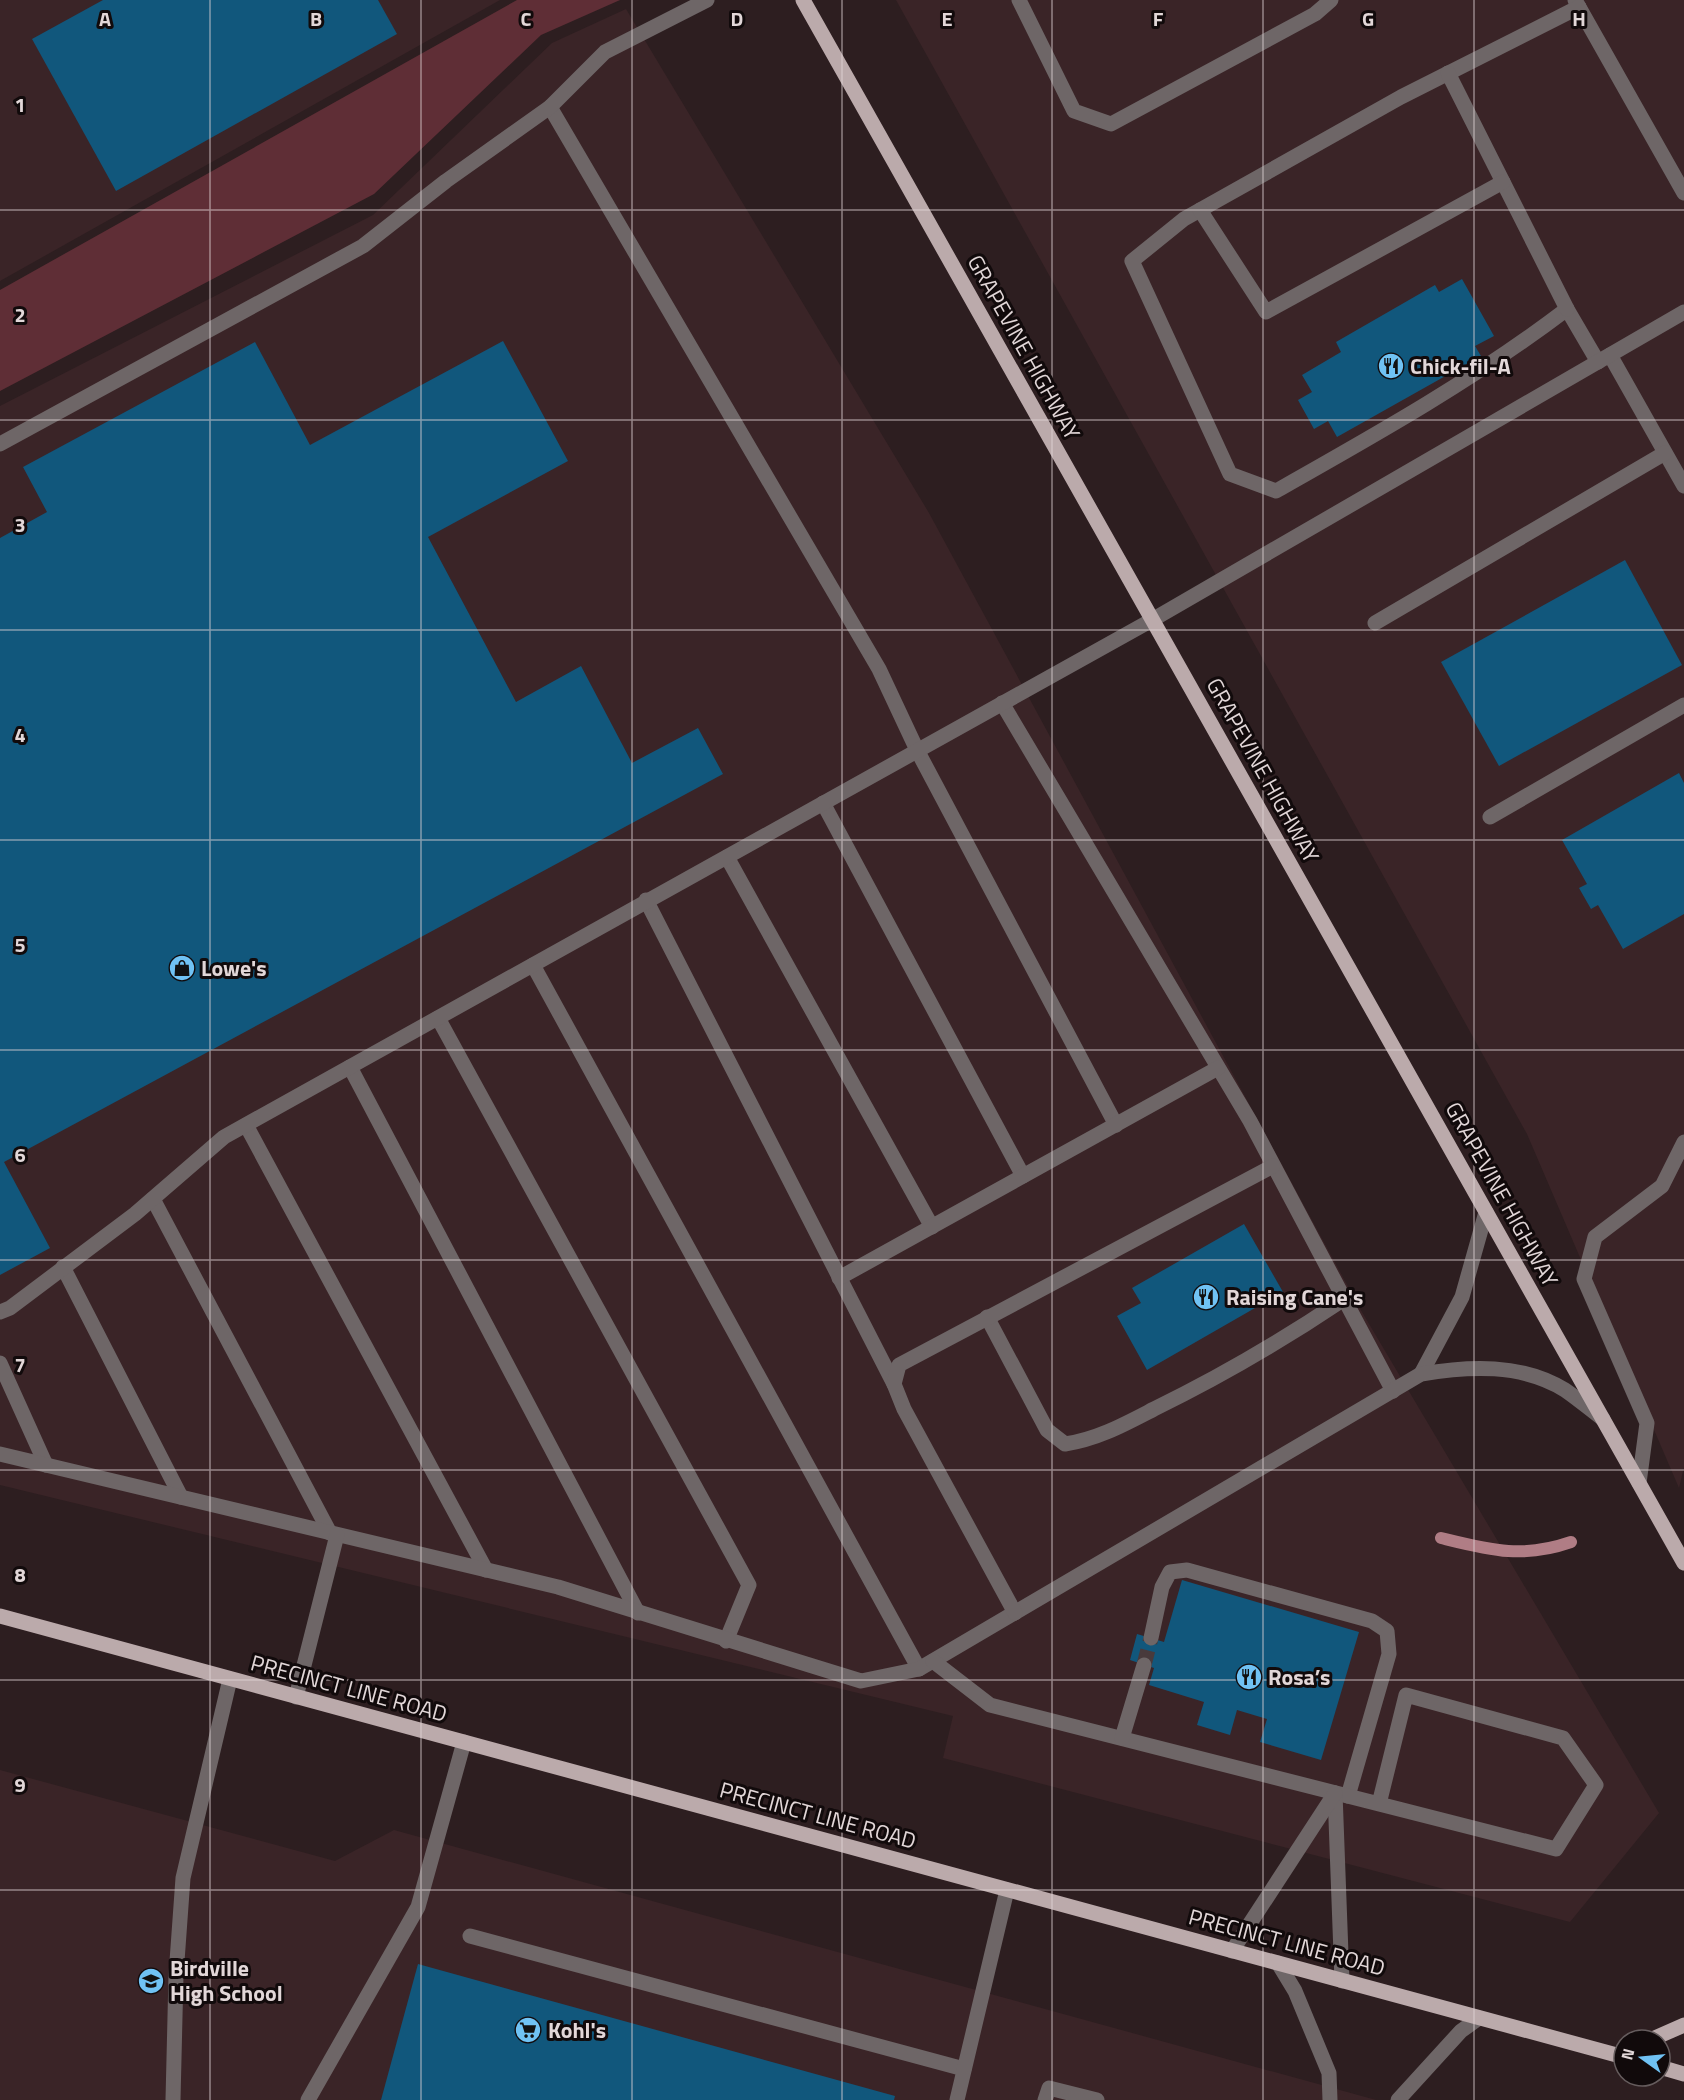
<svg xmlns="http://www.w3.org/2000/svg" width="1684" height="2100" font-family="'Titillium Web',sans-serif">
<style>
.built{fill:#3a2427}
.green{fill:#5f2e36}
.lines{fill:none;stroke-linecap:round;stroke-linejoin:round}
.stream{stroke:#b07d85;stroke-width:12}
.building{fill:#11577c}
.minor-tunnel{stroke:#483a3c;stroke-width:15;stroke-dasharray:15 8;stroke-linecap:butt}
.minor{stroke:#6e6667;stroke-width:15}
.major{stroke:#bbaaab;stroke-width:15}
.grid{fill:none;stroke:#e2d7d8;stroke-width:1.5;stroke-opacity:0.55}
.labels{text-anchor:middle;stroke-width:6;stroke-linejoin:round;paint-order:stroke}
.street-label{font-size:22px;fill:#e2d7d8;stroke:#110a0b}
.poi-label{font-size:22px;font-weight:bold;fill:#e2d7d8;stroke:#110a0b;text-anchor:start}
.grid-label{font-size:20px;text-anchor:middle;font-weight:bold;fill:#e2d7d8;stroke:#110a0b;stroke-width:6;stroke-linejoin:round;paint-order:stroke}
</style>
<rect width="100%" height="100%" fill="#2d1e20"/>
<g class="built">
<polygon points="0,0 500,0 0,281"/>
<polygon points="896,0 1684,0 1684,1467 1679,1488 1527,1134"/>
<polygon points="626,9 929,513 1359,1307 1659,1813 1570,1922 943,1758 953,1716 0,1485 0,406 373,215 552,43"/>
<polygon points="0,1770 335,1861 394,1830 1376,2100 0,2100"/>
</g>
<polygon class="green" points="517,0 620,0 541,35 374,194 0,391 0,290"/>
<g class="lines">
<path class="stream" d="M1441,1538C1490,1550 1522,1559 1571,1542"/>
</g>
<g class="building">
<polygon points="103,0 378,0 397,34 116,191 32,39"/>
<polygon points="1462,279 1494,336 1475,346 1481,356 1337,437 1328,421 1314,429 1298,400 1312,392 1302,375 1341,352 1336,342 1435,285 1439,292"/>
<polygon points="503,341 568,461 428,537 516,702 581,666 632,763 698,728 723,774 4,1162 50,1248 0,1275 0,538 47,512 23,467 255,342 310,445"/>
<polygon points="1625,560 1682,665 1499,766 1441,662"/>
<polygon points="1679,773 1684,783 1684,914 1623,949 1598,905 1591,909 1579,888 1587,884 1562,840"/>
<polygon points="1244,1224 1283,1292 1147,1370 1117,1316 1141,1303 1132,1288"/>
<polygon points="1182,1580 1359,1632 1321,1760 1260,1742 1267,1719 1237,1710 1230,1735 1197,1725 1204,1702 1149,1685 1154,1668 1130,1660 1137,1634 1164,1642"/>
<polygon points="418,1964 895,2096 894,2100 381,2100"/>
</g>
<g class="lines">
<polyline class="minor-tunnel" points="1144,1665 1151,1638"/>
<g class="minor">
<polyline points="1019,0 1074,111 1111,124 1315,14 1331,0"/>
<polyline points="1575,0 1684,193"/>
<path d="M1579,7L1401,97L1200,210L1184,219L1132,261L1230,474L1276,491C1377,434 1475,379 1567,309L1598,362"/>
<polyline points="1448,73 1567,309"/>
<polyline points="550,107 879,669 917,750 1116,1125"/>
<polyline points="1200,210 1266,312 1503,182"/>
<polyline points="1610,355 1684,486"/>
<polyline points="0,444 363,246 446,181 550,107 605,52 707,0"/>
<polyline points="1375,623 1665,453"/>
<polyline points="1002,703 1250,1121 1393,1391"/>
<polyline points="823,803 1023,1176"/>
<polyline points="1490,817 1684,705"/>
<polyline points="727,857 932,1227"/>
<polyline points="646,900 894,1384"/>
<polyline points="533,965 919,1669"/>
<polyline points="438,1018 749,1585 726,1641"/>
<polyline points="350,1067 638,1613"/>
<polyline points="246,1125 486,1570"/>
<polyline points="153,1199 330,1533"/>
<polyline points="63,1267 181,1497"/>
<polyline points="839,1278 1218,1068"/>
<polyline points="0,1312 10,1308 135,1214 224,1137 1152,620 1684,312"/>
<path d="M987,1317L1047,1430L1065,1444C1098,1439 1125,1424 1154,1409C1220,1377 1283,1340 1344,1299"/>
<polyline points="0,1363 46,1465"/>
<polyline points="1421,1374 1462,1297 1486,1212"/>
<path d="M0,1454L558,1587L861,1681L919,1669L1421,1374C1469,1366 1521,1363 1565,1390C1578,1399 1590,1409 1603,1419"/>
<polyline points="1639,1483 1647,1423 1584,1279 1595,1237 1662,1186 1684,1142"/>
<polyline points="1015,1613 904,1409 894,1384 899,1365 1273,1166"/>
<polyline points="1151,1638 1162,1587 1170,1572 1187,1570 1372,1621 1387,1631 1389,1654 1348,1796"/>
<polyline points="933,1661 990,1705 1556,1849 1596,1785 1563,1738 1406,1695 1379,1804"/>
<polyline points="296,1697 337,1535"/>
<polyline points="1122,1738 1144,1665"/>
<polyline points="1335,1793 1342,1981"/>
<polyline points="470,1936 964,2069"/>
<polyline points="1232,1951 1335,1793"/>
<polyline points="1278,1963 1295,1991 1329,2073 1330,2100"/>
<polyline points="173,2100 176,1975 183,1878 230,1679"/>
<polyline points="308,2100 418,1907 464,1742"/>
<polyline points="957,2100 1007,1890"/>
<polyline points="1045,2100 1049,2088 1097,2100"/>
<polyline points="1398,2100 1461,2031 1479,2018"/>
</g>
<g class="major">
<polyline points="803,0 1684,1563"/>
<polyline points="0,1616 1624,2057"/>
<polyline points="1650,2040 1684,2025"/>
<polyline points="1660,2067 1684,2074"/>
</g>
</g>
<path class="grid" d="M210,0V2100M421,0V2100M632,0V2100M842,0V2100M1052,0V2100M1263,0V2100M1474,0V2100M0,210H1684M0,420H1684M0,630H1684M0,840H1684M0,1050H1684M0,1260H1684M0,1470H1684M0,1680H1684M0,1890H1684"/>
<defs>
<g id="restaurant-disc" transform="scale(1.35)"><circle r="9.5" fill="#70c2f4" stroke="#110a0b"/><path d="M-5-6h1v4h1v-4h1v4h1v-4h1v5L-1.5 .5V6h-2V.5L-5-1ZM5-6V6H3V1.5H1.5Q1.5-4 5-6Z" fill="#111"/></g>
<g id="shop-disc" transform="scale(1.35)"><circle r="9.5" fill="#70c2f4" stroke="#110a0b"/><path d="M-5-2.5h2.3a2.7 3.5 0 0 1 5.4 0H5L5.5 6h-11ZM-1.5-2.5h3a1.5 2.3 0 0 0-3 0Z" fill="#111"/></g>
<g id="school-disc" transform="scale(1.35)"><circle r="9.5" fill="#70c2f4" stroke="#110a0b"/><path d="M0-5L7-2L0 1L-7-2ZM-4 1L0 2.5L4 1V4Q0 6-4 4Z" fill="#111"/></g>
<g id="supermarket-disc" transform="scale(1.35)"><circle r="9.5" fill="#70c2f4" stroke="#110a0b"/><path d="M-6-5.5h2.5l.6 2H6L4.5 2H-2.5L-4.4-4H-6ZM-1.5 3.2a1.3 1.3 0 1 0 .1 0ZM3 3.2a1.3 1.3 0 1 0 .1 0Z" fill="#111"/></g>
</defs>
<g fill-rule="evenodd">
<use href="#restaurant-disc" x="1391" y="366"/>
<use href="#shop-disc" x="182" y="968"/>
<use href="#restaurant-disc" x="1206" y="1297"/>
<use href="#restaurant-disc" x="1249" y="1677"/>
<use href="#school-disc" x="151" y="1981"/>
<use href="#supermarket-disc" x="528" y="2030"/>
</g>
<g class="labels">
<g class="street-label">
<text transform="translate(1024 347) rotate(61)" y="8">GRAPEVINE HIGHWAY</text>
<text transform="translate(1263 770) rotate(61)" y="8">GRAPEVINE HIGHWAY</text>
<text transform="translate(1502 1194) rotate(61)" y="8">GRAPEVINE HIGHWAY</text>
<text transform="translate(349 1688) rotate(15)" y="8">PRECINCT LINE ROAD</text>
<text transform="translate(818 1815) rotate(15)" y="8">PRECINCT LINE ROAD</text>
<text transform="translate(1287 1942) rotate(15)" y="8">PRECINCT LINE ROAD</text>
</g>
<g class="poi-label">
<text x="1410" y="374">Chick-fil-A</text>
<text x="201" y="976">Lowe's</text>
<text x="1226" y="1305">Raising Cane's</text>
<text x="1268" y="1685">Rosa’s</text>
<text x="170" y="1976">Birdville<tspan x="170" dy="25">High School</tspan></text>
<text x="548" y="2038">Kohl's</text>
</g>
</g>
<g class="grid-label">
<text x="105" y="26">A</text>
<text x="316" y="26">B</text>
<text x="526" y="26">C</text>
<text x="737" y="26">D</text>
<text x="947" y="26">E</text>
<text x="1158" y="26">F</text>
<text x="1368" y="26">G</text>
<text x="1579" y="26">H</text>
<text x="20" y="112">1</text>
<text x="20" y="322">2</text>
<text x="20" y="532">3</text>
<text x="20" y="742">4</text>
<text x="20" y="952">5</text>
<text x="20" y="1162">6</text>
<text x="20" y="1372">7</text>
<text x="20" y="1582">8</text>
<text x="20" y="1792">9</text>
</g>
<g transform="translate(1642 2058) rotate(285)"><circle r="28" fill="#110a0b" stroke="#655c5d" stroke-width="1.5"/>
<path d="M0-4.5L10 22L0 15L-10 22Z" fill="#70c2f4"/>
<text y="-9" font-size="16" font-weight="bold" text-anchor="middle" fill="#e2d7d8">N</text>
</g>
</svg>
